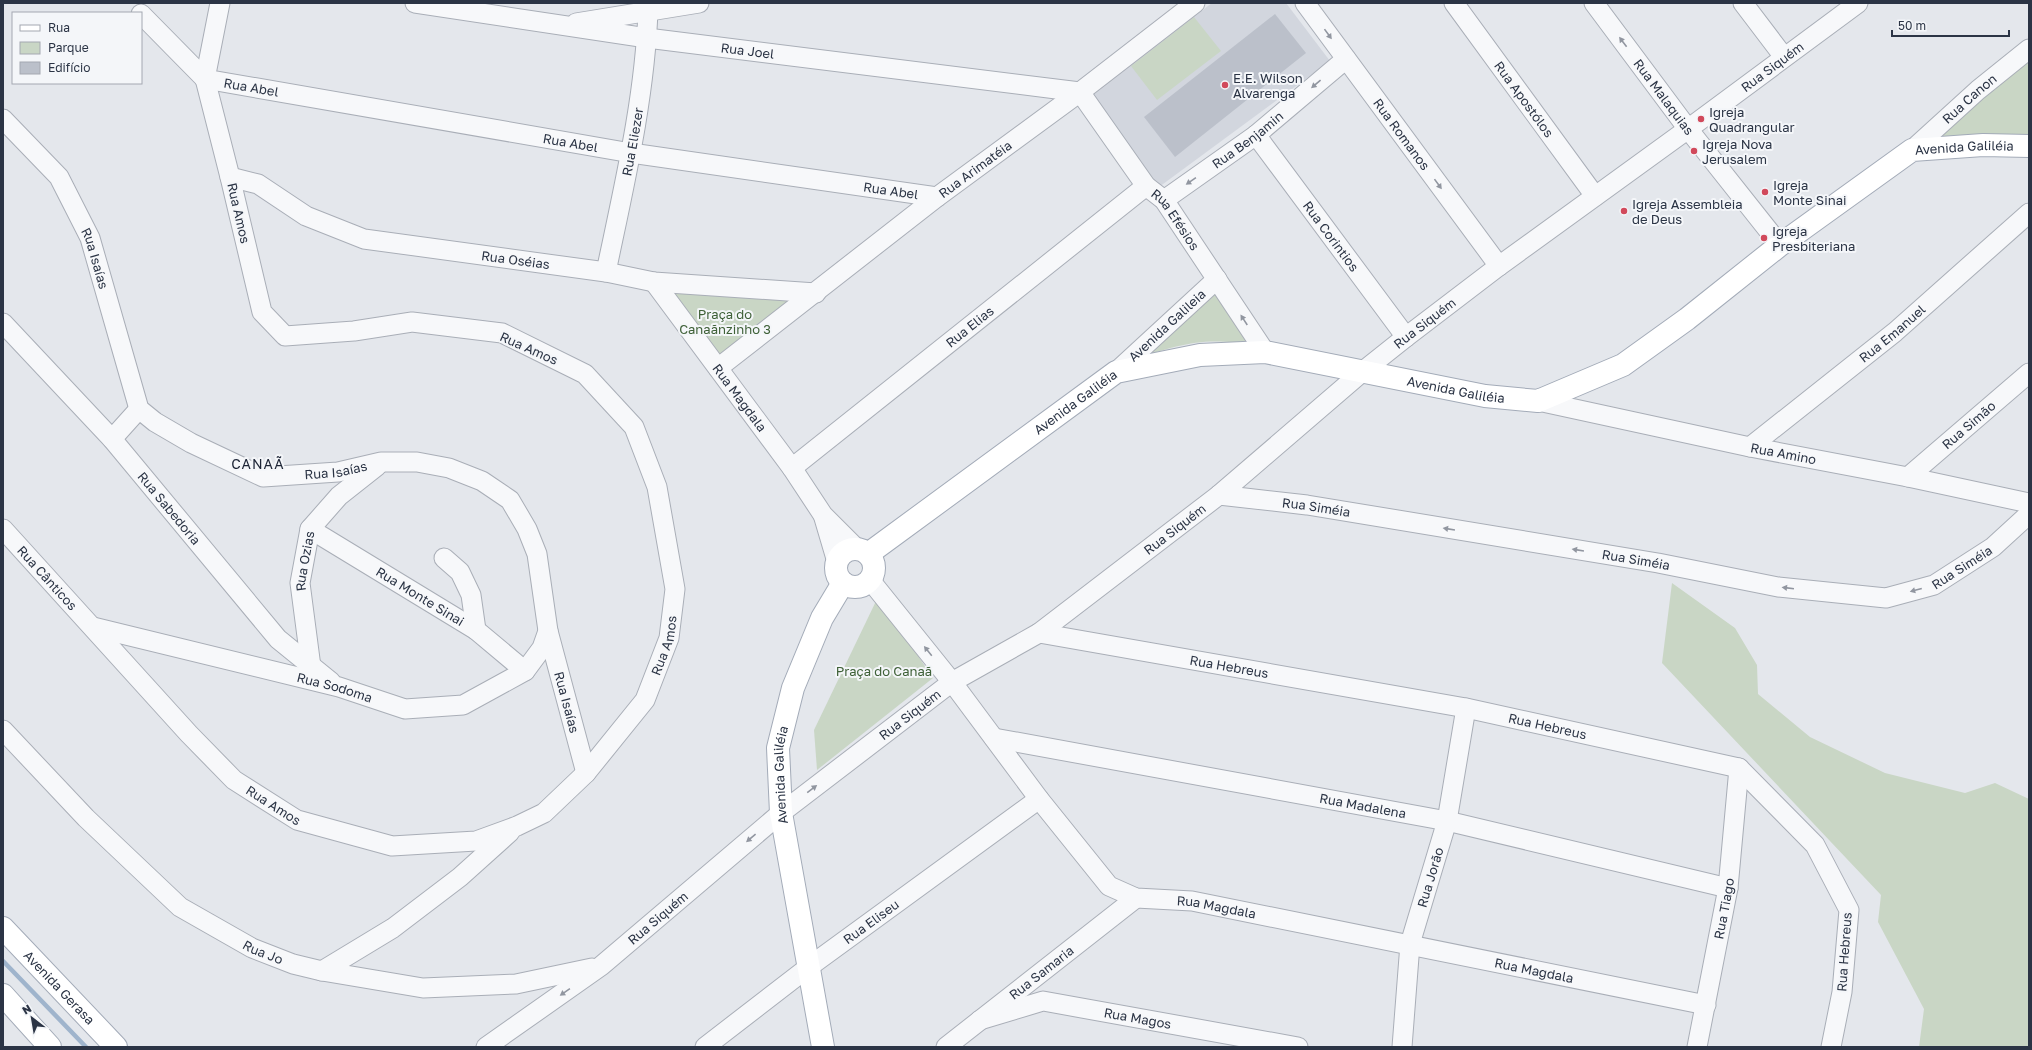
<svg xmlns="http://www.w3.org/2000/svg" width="2032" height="1050" font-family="'Golos Text',sans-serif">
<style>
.built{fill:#d2d6de}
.green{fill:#c9d6c5}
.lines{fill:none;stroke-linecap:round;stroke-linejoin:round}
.stream{stroke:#9fb4cc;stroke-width:4.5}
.building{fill:#bbc0ca}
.minor-casing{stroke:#a9aeb7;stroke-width:21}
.major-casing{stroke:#a3abb8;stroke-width:24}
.minor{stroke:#f7f8fa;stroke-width:19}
.major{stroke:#fff;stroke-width:22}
.oneway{fill:#9196a0}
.poi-dot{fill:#d1495b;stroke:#f4f6f9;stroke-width:1.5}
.labels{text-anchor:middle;stroke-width:4;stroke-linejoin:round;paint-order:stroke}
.street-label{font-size:13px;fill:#2b3445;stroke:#f4f6f9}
.poi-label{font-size:13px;fill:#2b3445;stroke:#f4f6f9;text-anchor:start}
.park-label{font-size:13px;fill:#3f6138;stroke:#f4f6f9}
.neighbourhood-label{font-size:14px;letter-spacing:1px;fill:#1d2536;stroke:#f4f6f9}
</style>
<rect width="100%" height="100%" fill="#e4e7ec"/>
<polygon class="built" points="1212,3 1286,3 1330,61 1159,187 1090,94"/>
<g class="green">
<polygon points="1194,17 1221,51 1157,100 1131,66"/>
<polygon points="2029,59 2029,141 1922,144"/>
<polygon points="665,287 803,297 720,363"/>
<path d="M1220,288L1256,346C1205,336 1181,344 1132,360Z"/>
<polygon points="1672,583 1735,628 1757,665 1758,694 1810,737 1885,773 1965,793 1995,783 2029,799 2029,1047 1919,1047 1924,1009 1878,922 1881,895 1662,663"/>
<polygon points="878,597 933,678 817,770 814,730"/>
</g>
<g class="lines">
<polyline class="stream" points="3,961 86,1047"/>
</g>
<polygon class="building" points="1275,14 1306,53 1175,157 1144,117"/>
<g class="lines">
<g class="minor-casing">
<g id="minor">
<path id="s1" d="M415,3L647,38L1080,92L1146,186L1164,200L1265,352"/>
<path id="s2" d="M1305,3L1499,266"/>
<path id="s3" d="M1454,3L1595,196"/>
<path id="s4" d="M1594,3L1688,129L1780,245"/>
<polyline points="1743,3 1784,57"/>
<polyline points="141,14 205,79"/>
<polyline points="576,23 699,3"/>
<path id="s5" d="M205,79L631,153L937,197"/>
<path id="s6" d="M3,119L59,177L90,238L139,409L155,422L191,443L263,477L338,472L381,462H417L449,468L482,481L510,500L527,529L537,554L548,631L586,773"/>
<path id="s7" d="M1256,135L1406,337"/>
<path id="s8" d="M1912,150L1978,90L2029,49"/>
<path id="s9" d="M230,177L258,184L306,216L364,239L606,272L654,282L816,293"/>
<path id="s10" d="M1164,200L1256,135L1346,59"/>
<path id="s11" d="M606,272C624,186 645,98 648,10"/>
<path id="s12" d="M654,282L792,468L823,515L857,549"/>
<path id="s13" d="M3,323L112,439L278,639L331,682"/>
<path id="s14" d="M718,368L937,197L1080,92L1195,3"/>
<path id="s15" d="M1116,372L1217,279"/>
<path id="s16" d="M1538,401L1750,447L1908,477L2029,503"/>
<polyline points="112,439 139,409"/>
<path id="s17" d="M1750,447L1895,332L2029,213"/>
<path id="s18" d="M792,468L1146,186"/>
<path id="s19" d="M1908,477L2029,373"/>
<path id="s20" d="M1219,495L1307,505L1658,563L1778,587L1886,598L1934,585L1993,547L2029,514"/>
<polyline points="824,518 837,562"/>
<path id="s21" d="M3,529L189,734L234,780L297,820L392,846L476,841L517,826L544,813L586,773L645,700L669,638L675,589L657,487L634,427L585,374L502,333L412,322L354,331L285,336L262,312L230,177L205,79L220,3"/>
<path id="s22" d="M310,529L476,630L525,671"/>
<polyline points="444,558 460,572 471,595 476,630"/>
<path id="s23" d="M870,580L952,682L1039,799L1109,886L1136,898L1192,901L1706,1005"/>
<path id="s24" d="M93,627L339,687L405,709L463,705L525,671L542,648L548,631"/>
<path id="s25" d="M1039,633L1466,708L1739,768L1815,845L1849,910L1842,992L1831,1047"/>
<path id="s26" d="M311,667L300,583L310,529L339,496L377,466"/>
<path id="s27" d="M3,730L86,818L180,907L252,948L293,964L322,971L423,988L516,984L592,968"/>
<path id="s28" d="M994,738L1447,821L1728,888"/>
<polyline points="322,971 393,928 460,877 510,832"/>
<path id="s29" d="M980,1020L1043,1001L1298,1047"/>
<path id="s30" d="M486,1047L601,966L781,813L952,682L1039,633L1219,495L1362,372L1406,337L1499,266L1688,129L1858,3"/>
<path id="s31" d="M705,1047L810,966L1039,799"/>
<path id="s32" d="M946,1047L1136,898"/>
<path id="s33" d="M1402,1047L1410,944L1447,821L1466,708"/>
<path id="s34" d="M1697,1047L1728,888L1739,768"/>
</g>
</g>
<g class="major-casing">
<g id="major">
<circle cx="855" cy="568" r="19"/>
<path id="s35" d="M868,554L1116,372L1200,355L1265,352L1485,396L1538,401L1623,365L1687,319L1780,245L1912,150L1983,145L2029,146"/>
<path id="s36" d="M3,928L116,1047"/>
<polyline points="3,995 50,1047"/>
<path id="s37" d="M823,1047L781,813L778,748L793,688L822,618L843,583"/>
</g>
</g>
<use href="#minor" class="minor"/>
<use href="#major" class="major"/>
</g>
<defs><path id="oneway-solid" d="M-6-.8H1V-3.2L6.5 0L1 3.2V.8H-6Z"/></defs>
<g class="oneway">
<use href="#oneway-solid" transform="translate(1328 34) rotate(54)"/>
<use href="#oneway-solid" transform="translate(1623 42) rotate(-127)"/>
<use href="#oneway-solid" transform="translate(1316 84) rotate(140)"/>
<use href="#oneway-solid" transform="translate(1191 181) rotate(145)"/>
<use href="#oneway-solid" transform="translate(1438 184) rotate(54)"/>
<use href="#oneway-solid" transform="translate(1244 320) rotate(-123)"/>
<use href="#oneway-solid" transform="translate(1449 529) rotate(-171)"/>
<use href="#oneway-solid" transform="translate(1578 550) rotate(-171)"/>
<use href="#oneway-solid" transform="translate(1788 588) rotate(-173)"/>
<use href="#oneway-solid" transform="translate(1916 590) rotate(165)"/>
<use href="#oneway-solid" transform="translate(928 651) rotate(-129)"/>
<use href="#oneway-solid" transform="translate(812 789) rotate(-37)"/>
<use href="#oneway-solid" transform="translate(751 838) rotate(140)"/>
<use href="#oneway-solid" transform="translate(565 992) rotate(145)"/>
</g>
<g class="poi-dot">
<circle cx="1225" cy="85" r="4"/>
<circle cx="1701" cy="119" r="4"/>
<circle cx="1694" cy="151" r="4"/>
<circle cx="1765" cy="192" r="4"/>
<circle cx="1624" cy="211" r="4"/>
<circle cx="1764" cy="238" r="4"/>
</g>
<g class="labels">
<g class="street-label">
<text dy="5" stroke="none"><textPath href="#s1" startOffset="336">Rua Joel</textPath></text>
<text dy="5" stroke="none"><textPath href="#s30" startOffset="1619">Rua Siquém</textPath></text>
<text dy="5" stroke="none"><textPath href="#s5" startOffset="47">Rua Abel</textPath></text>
<text dy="5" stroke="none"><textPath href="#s4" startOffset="117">Rua Malaquias</textPath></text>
<text dy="5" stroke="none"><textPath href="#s3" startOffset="119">Rua Apostólos</textPath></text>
<text dy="5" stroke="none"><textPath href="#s8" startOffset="77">Rua Canon</textPath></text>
<text dy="5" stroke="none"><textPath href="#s2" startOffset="163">Rua Romanos</textPath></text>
<text dy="5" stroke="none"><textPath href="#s10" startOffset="103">Rua Benjamin</textPath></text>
<text dy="5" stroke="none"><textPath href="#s5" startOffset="371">Rua Abel</textPath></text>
<text dy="5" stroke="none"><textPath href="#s11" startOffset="133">Rua Eliezer</textPath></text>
<text dy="5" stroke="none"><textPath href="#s35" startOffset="1241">Avenida Galiléia</textPath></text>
<text dy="5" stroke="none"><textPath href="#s14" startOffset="325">Rua Arimatéia</textPath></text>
<text dy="5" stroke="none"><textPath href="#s5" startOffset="695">Rua Abel</textPath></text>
<text transform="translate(239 213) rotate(77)" y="5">Rua Amos</text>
<text dy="5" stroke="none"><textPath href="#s1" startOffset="831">Rua Efésios</textPath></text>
<text dy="5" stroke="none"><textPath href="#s7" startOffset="126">Rua Corintios</textPath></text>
<text dy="5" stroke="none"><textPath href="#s6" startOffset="170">Rua Isaías</textPath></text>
<text dy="5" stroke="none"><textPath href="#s9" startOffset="302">Rua Oséias</textPath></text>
<text dy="5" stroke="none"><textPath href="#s30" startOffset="1187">Rua Siquém</textPath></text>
<text dy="5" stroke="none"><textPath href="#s15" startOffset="69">Avenida Galileia</textPath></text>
<text dy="5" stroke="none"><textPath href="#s18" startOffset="227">Rua Elias</textPath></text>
<text dy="5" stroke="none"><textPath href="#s17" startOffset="182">Rua Emanuel</textPath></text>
<text transform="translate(529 348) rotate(24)" y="5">Rua Amos</text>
<text dy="5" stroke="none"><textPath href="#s35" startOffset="653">Avenida Galiléia</textPath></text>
<text dy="5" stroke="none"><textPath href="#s12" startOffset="144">Rua Magdala</textPath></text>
<text dy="5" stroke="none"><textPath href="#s35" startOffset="257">Avenida Galiléia</textPath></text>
<text dy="5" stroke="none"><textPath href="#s19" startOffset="80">Rua Simão</textPath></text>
<text dy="5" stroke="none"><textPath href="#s16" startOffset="251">Rua Amino</textPath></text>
<text dy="5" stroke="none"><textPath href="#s6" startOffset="542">Rua Isaías</textPath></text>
<text dy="5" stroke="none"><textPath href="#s13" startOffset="249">Rua Sabedoria</textPath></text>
<text dy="5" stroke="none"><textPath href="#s20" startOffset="98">Rua Siméia</textPath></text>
<text dy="5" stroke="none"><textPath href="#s30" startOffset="863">Rua Siquém</textPath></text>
<text dy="5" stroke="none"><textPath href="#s20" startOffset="422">Rua Siméia</textPath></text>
<text dy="5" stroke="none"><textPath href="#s26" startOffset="107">Rua Ozias</textPath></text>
<text dy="5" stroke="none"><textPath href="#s20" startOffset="758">Rua Siméia</textPath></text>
<text dy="5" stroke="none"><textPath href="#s21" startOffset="66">Rua Cânticos</textPath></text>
<text dy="5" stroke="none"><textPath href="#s22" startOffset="129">Rua Monte Sinai</textPath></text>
<text dy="5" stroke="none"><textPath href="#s21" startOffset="882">Rua Amos</textPath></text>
<text dy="5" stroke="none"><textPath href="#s25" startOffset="193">Rua Hebreus</textPath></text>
<text dy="5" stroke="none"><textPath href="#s24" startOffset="249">Rua Sodoma</textPath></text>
<text dy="5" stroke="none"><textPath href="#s6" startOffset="938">Rua Isaías</textPath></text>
<text dy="5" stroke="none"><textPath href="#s30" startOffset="539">Rua Siquém</textPath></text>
<text dy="5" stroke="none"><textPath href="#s25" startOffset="517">Rua Hebreus</textPath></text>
<text dy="5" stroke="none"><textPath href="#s37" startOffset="276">Avenida Galiléia</textPath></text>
<text dy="5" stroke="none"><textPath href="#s21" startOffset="388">Rua Amos</textPath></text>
<text dy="5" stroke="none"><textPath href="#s28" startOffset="375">Rua Madalena</textPath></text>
<text dy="5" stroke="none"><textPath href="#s33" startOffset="173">Rua Jorão</textPath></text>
<text dy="5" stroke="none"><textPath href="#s23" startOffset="499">Rua Magdala</textPath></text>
<text dy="5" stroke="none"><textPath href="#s34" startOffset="141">Rua Tiago</textPath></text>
<text dy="5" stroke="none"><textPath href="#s30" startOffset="215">Rua Siquém</textPath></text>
<text dy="5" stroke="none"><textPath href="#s31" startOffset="208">Rua Eliseu</textPath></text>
<text dy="5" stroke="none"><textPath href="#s27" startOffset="345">Rua Jo</textPath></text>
<text transform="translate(1844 952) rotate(-86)" y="5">Rua Hebreus</text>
<text dy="5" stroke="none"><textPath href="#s23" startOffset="823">Rua Magdala</textPath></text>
<text dy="5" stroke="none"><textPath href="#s32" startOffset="121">Rua Samaria</textPath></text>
<text dy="5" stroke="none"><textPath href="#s36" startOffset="82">Avenida Gerasa</textPath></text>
<text dy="5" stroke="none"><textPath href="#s29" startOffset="162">Rua Magos</textPath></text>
</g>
<g class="poi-label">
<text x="1233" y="83">E.E. Wilson<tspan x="1233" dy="15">Alvarenga</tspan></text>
<text x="1709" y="117">Igreja<tspan x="1709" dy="15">Quadrangular</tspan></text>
<text x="1702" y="149">Igreja Nova<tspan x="1702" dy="15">Jerusalem</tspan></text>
<text x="1773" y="190">Igreja<tspan x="1773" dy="15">Monte Sinai</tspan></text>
<text x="1632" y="209">Igreja Assembleia<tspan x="1632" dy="15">de Deus</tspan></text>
<text x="1772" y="236">Igreja<tspan x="1772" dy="15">Presbiteriana</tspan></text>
</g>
<g class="park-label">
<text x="725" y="319">Praça do<tspan x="725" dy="15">Canaãnzinho 3</tspan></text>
<text x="884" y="676">Praça do Canaã</text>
</g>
<g class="neighbourhood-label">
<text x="258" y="469">CANAÃ</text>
</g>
</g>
<rect width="2032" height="1050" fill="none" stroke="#2b3445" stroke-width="8"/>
<rect x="12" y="12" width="130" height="72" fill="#f4f6f9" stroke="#a4a8b1"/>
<rect x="20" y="25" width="20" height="6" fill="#ffffff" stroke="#a4a8b1"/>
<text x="48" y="32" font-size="12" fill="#2b3445">Rua</text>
<rect x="20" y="42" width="20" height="12" fill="#c9d6c5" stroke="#a4a8b1"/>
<text x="48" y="52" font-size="12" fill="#2b3445">Parque</text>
<rect x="20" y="62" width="20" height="12" fill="#bbc0ca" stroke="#a4a8b1"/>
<text x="48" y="72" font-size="12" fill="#2b3445">Edifício</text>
<g transform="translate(32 1018) rotate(329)" stroke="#f4f6f9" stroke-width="3" paint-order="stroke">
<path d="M0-3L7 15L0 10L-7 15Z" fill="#2b3445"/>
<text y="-6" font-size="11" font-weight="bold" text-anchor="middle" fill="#2b3445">N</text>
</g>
<path d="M1892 30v6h117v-6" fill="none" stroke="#2b3445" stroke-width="2"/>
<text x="1898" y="30" font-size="12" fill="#2b3445" stroke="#f4f6f9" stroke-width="3" paint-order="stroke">50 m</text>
</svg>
